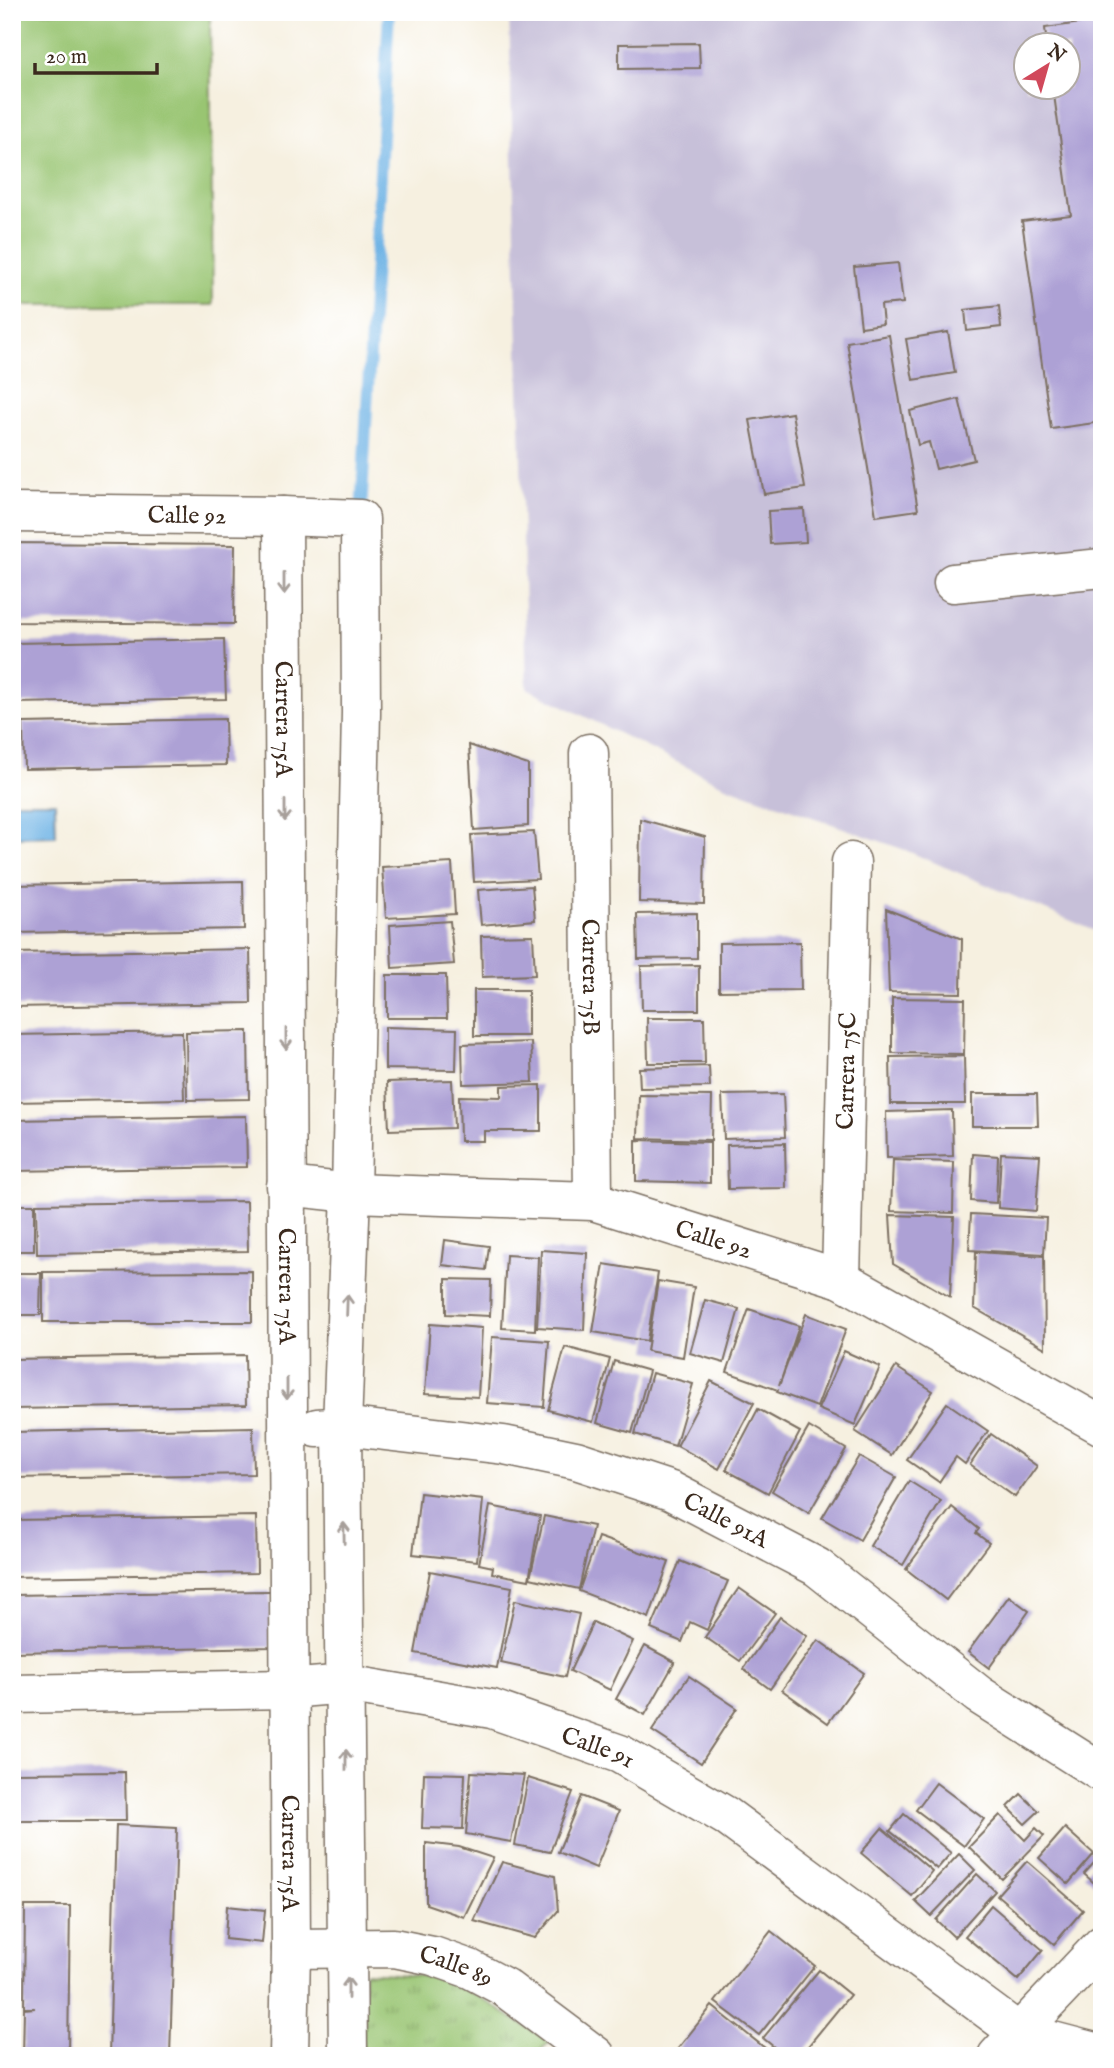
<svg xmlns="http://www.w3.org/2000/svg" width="1114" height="2068" font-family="'IM FELL English',serif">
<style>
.industrial{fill:#c7c0d9;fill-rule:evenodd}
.grass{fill:url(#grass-tufts);stroke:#6a7848;stroke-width:2}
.pitch{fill:#99c572;stroke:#6a7848;stroke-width:2}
.water{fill:#6fb4e5;stroke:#556f82;stroke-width:2}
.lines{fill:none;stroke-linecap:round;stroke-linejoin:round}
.stream{stroke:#6fb4e5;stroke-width:12}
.building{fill:#ada1d5}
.minor-casing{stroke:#7c6f62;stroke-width:41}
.minor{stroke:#fff;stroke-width:38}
.oneway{stroke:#a79f9a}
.labels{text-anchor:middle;stroke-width:5;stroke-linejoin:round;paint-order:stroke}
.street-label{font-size:24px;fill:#3b2a1e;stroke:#fff}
</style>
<defs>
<pattern id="grass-tufts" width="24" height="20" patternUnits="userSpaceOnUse" patternTransform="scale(1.75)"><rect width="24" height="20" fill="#99c572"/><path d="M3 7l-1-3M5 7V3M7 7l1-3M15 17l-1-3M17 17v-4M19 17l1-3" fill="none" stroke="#7ea05d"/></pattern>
</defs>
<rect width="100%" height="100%" fill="#fff"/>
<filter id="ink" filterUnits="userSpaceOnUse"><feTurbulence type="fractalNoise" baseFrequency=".0143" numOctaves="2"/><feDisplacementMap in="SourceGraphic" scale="14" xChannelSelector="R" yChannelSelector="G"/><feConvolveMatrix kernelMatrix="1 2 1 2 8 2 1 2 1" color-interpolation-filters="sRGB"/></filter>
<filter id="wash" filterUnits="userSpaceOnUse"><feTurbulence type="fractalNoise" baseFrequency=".00686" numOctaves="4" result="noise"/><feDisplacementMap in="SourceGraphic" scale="28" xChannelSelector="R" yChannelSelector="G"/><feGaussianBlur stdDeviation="1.57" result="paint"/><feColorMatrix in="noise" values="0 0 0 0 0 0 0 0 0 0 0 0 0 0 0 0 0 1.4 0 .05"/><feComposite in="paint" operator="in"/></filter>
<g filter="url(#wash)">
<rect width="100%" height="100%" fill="#f6f0e0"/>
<path class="industrial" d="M509,12H1102V934L905,850L723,785L527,688ZM1026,46H1068V88H1026Z"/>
<polygon class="grass" points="364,1972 435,1977 476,1995 550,2042 533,2056 362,2056"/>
<polygon class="pitch" points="12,12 210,12 213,305 12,305"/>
<polygon class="water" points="12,802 55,802 56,836 12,837"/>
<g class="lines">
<polyline class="stream" points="361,515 389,12"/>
</g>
<g id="blocks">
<g class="building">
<polygon points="1102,20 1102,422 1051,429 1022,221 1071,215 1053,88 1068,88 1068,46 1047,46 1045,28"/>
<polygon points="699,43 700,68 619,69 619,44"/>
<polygon points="898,263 903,303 881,305 883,324 861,327 854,267"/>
<polygon points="999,306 1001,327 967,331 965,310"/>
<polygon points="948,332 955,373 913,380 906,339"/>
<polygon points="889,335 918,510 876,516 847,342"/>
<polygon points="959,399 974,460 936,469 929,442 918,445 910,411"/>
<polygon points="792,413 805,488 764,494 750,420"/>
<polygon points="804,509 806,542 770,544 768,511"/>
<polygon points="12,543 235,545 234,624 12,622"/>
<polygon points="224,639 226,699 16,703 14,643"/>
<polygon points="225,719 226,765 24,769 23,723"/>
<polygon points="469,745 528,765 528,826 474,830"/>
<polygon points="640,819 705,837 704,904 639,902"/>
<polygon points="534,832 538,879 474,882 471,835"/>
<polygon points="452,863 455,914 386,918 382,867"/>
<polygon points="243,881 244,929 12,933 12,885"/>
<polygon points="532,886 535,920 481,925 478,890"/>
<polygon points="886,909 962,939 961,993 889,992"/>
<polygon points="697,913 697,958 638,959 637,914"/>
<polygon points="450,921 454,964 392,968 390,925"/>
<polygon points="533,935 535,975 482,977 481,936"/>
<polygon points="800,942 801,990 719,991 719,943"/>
<polygon points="250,949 251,1003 12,1007 12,953"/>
<polygon points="699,965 699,1010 642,1010 641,966"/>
<polygon points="387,975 446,975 447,1018 387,1018"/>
<rect x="474" y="990" width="54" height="46"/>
<polygon points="892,998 965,999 964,1054 892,1053"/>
<polygon points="647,1018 704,1018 705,1063 648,1063"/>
<polygon points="385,1027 457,1029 456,1070 385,1069"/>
<polygon points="248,1031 249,1099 187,1100 186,1032"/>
<polygon points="182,1032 184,1099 12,1102 12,1035"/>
<polygon points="531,1042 533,1082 463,1084 462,1044"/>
<polygon points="964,1056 965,1104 891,1104 890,1057"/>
<polygon points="709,1066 710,1087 640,1088 639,1068"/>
<polygon points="452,1080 454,1128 389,1130 387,1082"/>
<polygon points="541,1085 541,1131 484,1131 484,1141 460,1141 459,1096 501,1097 501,1086"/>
<polygon points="783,1094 785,1137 724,1139 722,1095"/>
<polygon points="972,1094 1037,1094 1038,1126 972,1126"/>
<polygon points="639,1095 712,1096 711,1140 638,1138"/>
<polygon points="952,1110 953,1156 887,1158 886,1112"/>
<polygon points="246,1116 247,1167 12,1171 12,1120"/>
<polygon points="636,1140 710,1142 710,1183 636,1181"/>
<polygon points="785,1143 786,1188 728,1189 727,1145"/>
<polygon points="1001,1153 1040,1155 1036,1211 998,1208"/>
<polygon points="973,1154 998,1156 996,1203 971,1201"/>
<polygon points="893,1160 954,1162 953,1213 891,1211"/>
<polygon points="247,1201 248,1251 37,1254 36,1204"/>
<rect x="12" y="1205" width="22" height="46"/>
<polygon points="971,1214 1046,1218 1044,1254 969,1250"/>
<polygon points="890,1215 954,1217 950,1297 893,1264"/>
<polygon points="445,1240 489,1246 486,1270 442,1265"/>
<polygon points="541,1250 587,1253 584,1330 537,1327"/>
<polygon points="976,1252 1044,1256 1045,1348 974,1308"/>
<polygon points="506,1255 538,1257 535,1330 502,1328"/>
<polygon points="604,1264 658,1273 647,1341 593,1332"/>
<polygon points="252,1271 252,1322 43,1322 43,1272"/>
<polygon points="12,1273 41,1273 40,1315 12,1315"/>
<polygon points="446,1279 491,1280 490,1316 446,1314"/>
<polygon points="658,1281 694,1287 683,1357 647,1351"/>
<polygon points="705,1300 739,1309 724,1363 690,1353"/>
<polygon points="749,1309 799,1326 779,1386 806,1314 846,1329 817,1407 777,1392 778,1390 727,1372"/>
<polygon points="430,1324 482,1328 478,1397 425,1394"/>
<polygon points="492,1337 549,1341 544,1407 487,1403"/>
<polygon points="565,1347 610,1359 593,1422 548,1410"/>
<polygon points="844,1351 880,1367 855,1425 818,1409"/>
<polygon points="245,1355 246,1405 12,1409 12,1359"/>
<polygon points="614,1361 649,1371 632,1433 597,1423"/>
<polygon points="896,1367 933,1391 892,1455 855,1431"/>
<polygon points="652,1373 693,1384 675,1446 635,1434"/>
<polygon points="711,1381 754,1403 719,1469 677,1446"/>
<polygon points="947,1403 988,1431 965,1464 956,1457 939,1482 907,1460"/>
<polygon points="758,1409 800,1432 768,1493 726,1470"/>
<polygon points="253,1427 254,1474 12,1478 12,1432"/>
<polygon points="809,1427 846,1449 809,1513 772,1491"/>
<polygon points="991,1434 1037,1466 1015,1497 970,1465"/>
<polygon points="859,1456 896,1477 860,1540 822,1518"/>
<polygon points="909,1481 941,1501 903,1565 870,1546"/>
<polygon points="420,1493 483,1500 477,1561 413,1554"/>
<polygon points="490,1506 540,1516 529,1580 492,1573 493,1567 479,1564"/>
<polygon points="952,1507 979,1529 976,1533 989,1543 946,1600 906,1569"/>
<polygon points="256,1516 257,1573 12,1577 12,1520"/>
<polygon points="544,1516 593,1526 579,1589 530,1578"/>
<polygon points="598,1537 669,1562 649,1618 579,1591"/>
<polygon points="680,1561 728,1581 707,1630 690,1622 682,1642 651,1629"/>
<polygon points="430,1571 512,1587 497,1668 415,1653"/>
<polygon points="739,1588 775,1613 740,1661 705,1637"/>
<polygon points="270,1591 271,1647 12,1652 12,1595"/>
<polygon points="1009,1596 1029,1611 989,1668 968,1652"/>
<polygon points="515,1600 579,1614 565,1677 501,1663"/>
<polygon points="780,1617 807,1636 770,1689 743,1669"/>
<polygon points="593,1622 633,1641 610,1690 570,1671"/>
<polygon points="818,1640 864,1673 828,1723 782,1690"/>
<polygon points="645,1646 675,1662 645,1715 616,1699"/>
<polygon points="689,1676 737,1708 701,1763 652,1731"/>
<polygon points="125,1772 126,1821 12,1821 12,1773"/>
<polygon points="471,1772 524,1775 511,1842 466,1834"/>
<polygon points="424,1773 465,1774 463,1829 422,1828"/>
<polygon points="528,1778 573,1792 550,1852 515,1845"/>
<polygon points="936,1783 984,1819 964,1846 916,1810"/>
<polygon points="1021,1794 1039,1811 1025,1824 1008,1807"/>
<polygon points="581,1796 619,1811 596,1868 558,1852"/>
<polygon points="904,1814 951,1853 937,1869 890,1831"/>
<polygon points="1000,1815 1025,1840 1036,1828 1044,1836 1002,1879 969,1847"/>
<polygon points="116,1825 177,1828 170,2056 109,2056"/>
<polygon points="882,1828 932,1871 912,1896 861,1853"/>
<polygon points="1065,1828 1094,1854 1068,1884 1039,1858"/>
<polygon points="426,1843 459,1847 493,1858 464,1917 426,1904"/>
<polygon points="959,1854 975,1870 931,1916 915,1901"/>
<polygon points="1102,1854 1102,1890 1084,1874"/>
<polygon points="1027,1861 1083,1910 1054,1944 997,1895"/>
<polygon points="502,1862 555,1876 558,1911 535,1938 474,1921"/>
<polygon points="977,1874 995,1891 954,1937 936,1920"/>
<polygon points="991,1905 1043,1950 1018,1980 965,1936"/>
<polygon points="25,1906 70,1906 68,2056 23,2056 24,2009 35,2008 24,2008"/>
<polygon points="227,1906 265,1910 262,1943 225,1939"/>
<polygon points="771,1931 815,1966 759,2035 715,2002"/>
<polygon points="819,1970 850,1995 800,2056 785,2056 763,2038"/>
<polygon points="712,2006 775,2056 672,2056"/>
</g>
</g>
</g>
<g filter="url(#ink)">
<use href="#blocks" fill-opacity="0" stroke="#7c6f62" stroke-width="2"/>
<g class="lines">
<g class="minor-casing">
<g id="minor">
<path id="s1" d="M12,513L283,516L360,519L361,713L351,1193L342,1426L348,2056"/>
<path id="s2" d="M283,516L291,1949L289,2056"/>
<polyline points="953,583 1102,568"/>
<path id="s3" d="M589,753L593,1201"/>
<path id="s4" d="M286,1186L351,1193L593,1201L841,1279L1102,1426"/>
<path id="s5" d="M841,1279L851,862"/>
<path id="s6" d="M317,1428L342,1426L504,1445L576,1460L671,1491L817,1567L979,1695L1102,1773"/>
<path id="s7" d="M12,1694L288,1689L346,1684L492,1709L620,1754L726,1816L1018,2032L1102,2054"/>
<path id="s8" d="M291,1949L394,1948L433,1956L470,1969L504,1987L596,2056"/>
<polyline points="997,2056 1102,1945"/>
</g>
</g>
<use href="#minor" class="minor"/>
</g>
<defs><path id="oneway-shaft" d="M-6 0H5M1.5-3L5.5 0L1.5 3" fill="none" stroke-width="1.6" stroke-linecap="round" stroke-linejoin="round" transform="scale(1.75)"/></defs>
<g class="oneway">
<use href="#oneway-shaft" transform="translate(284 584) rotate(90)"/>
<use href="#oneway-shaft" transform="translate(285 811) rotate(90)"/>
<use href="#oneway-shaft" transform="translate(286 1039) rotate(90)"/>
<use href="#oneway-shaft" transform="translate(347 1305) rotate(-88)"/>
<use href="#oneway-shaft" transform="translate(287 1389) rotate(90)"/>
<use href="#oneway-shaft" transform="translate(344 1533) rotate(-91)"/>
<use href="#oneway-shaft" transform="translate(346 1760) rotate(-90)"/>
<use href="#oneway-shaft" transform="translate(348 1988) rotate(-90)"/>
</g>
</g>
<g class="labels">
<g class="street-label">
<text dy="8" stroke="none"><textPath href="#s1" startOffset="175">Calle 92</textPath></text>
<text dy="8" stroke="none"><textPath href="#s2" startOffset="203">Carrera 75A</textPath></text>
<text dy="8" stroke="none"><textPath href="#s3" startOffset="224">Carrera 75B</textPath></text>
<text dy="8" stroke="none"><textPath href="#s5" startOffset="208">Carrera 75C</textPath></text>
<text dy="8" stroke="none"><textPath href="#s4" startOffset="434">Calle 92</textPath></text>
<text dy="8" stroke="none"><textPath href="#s2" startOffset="770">Carrera 75A</textPath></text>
<text dy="8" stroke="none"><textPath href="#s6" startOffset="424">Calle 91A</textPath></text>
<text dy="8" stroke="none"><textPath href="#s7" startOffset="595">Calle 91</textPath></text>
<text dy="8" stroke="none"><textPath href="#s2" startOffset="1337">Carrera 75A</textPath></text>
<text dy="8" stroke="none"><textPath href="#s8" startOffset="168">Calle 89</textPath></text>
</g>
</g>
<rect width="1114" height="2068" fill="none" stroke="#fff" stroke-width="42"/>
<g transform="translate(1047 66) rotate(37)"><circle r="33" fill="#ffffff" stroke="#b1aaa5" stroke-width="2"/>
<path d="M0-5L12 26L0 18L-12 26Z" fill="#d1495b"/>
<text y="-10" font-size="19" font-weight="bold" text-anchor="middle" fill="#3b2a1e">N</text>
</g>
<path d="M35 63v10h122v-10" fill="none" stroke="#3b2a1e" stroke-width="3.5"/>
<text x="46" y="63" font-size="21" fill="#3b2a1e" stroke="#ffffff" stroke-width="5" paint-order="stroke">20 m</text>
</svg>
